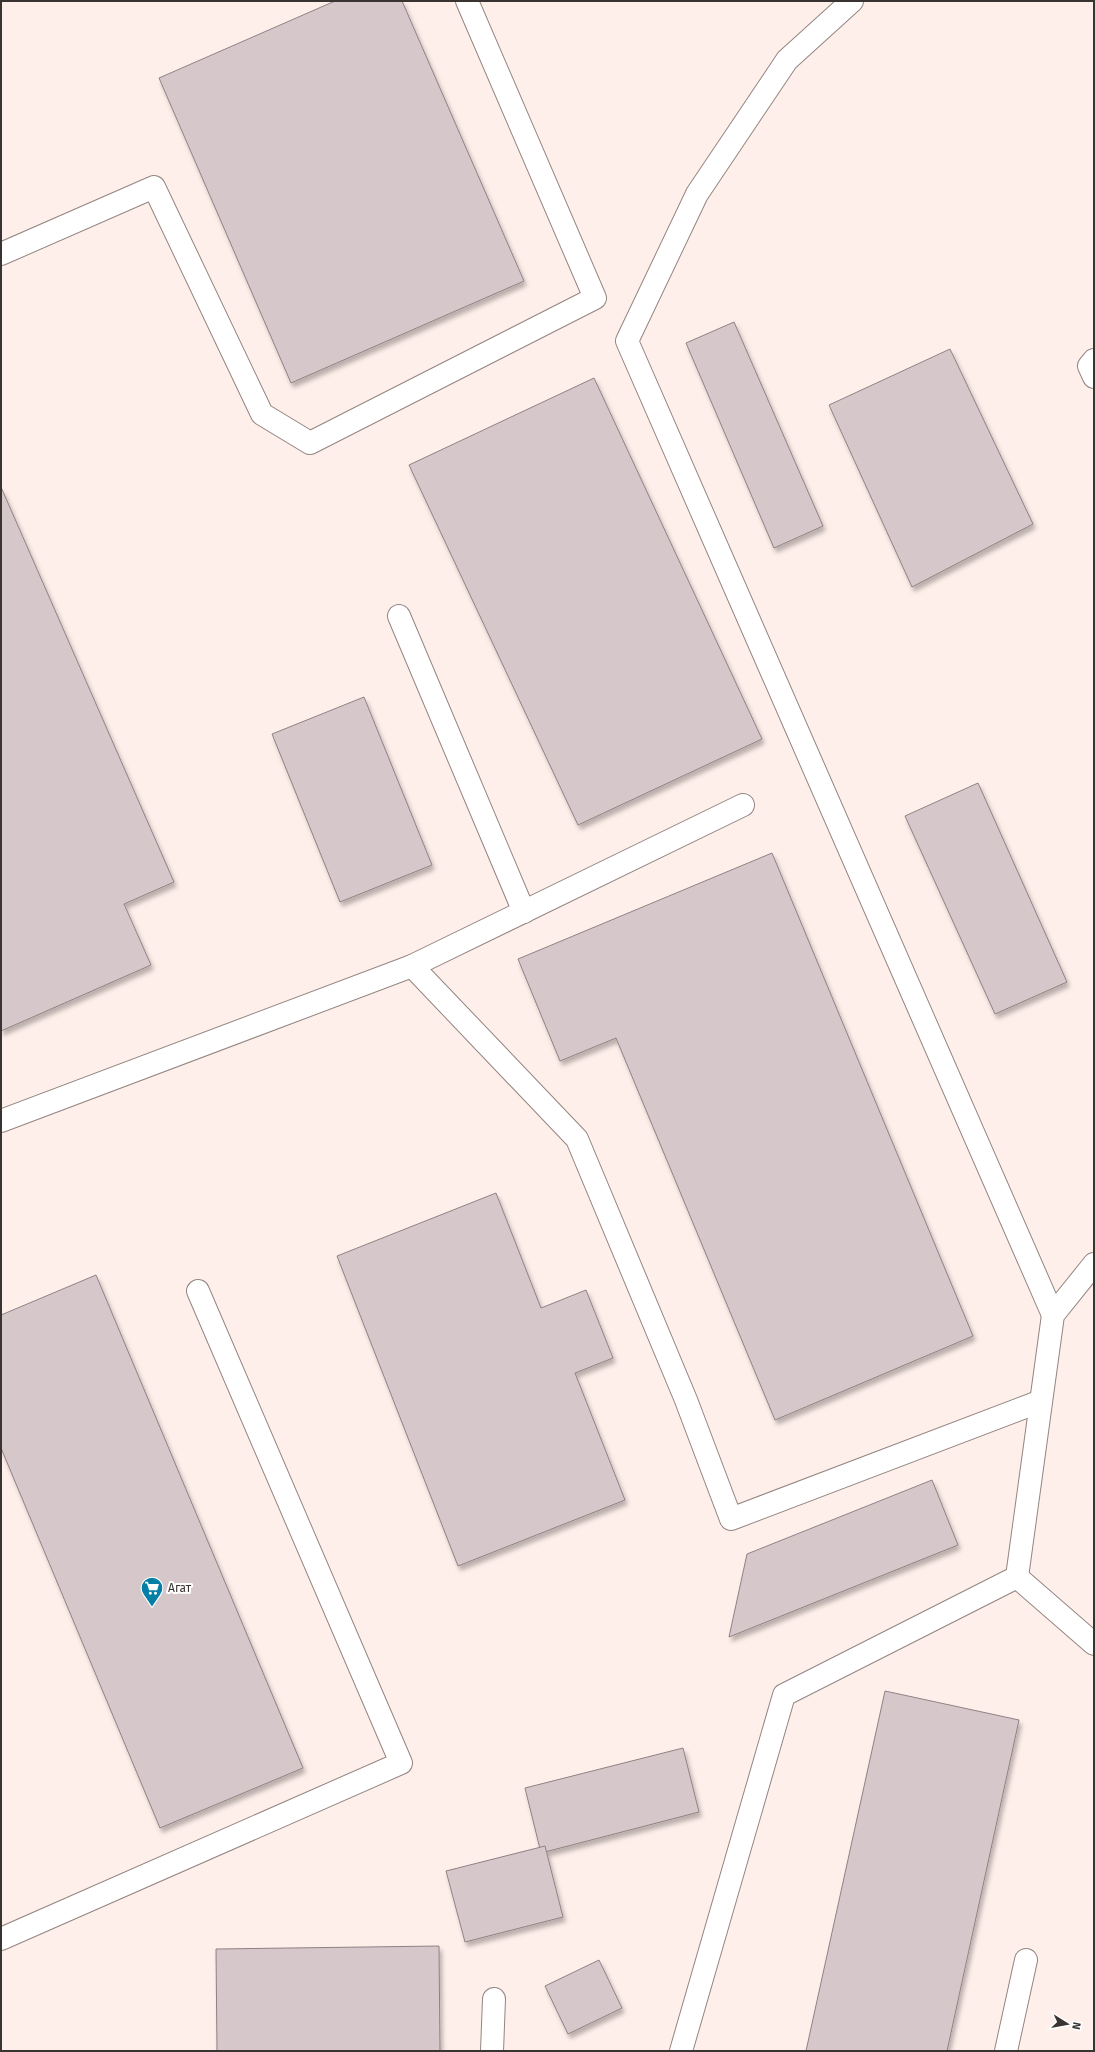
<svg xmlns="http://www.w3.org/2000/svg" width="1095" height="2052" font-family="'Fira Sans',sans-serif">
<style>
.building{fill:#d6c7ca;stroke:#908184;filter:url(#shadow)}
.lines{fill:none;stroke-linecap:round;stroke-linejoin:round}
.minor-casing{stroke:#938581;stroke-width:24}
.minor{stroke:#fff;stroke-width:22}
.labels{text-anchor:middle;stroke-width:4;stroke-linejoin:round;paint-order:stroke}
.poi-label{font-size:12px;fill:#393332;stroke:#fff;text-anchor:start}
</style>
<defs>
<filter id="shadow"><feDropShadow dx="2.5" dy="4.5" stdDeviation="2" flood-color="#0004"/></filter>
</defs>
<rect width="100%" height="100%" fill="#ffefeb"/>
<g class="building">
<polygon points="335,1 402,1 524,281 291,383 159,78"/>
<polygon points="734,322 823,526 774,548 686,343"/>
<polygon points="950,349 1033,524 912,587 829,405"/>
<polygon points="594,378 762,739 578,825 409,465"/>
<polygon points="1,487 174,882 124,904 151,965 1,1031"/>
<polygon points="364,697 432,865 340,902 272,734"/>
<polygon points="978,783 1067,982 995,1014 905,816"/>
<polygon points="772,853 973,1336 775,1420 616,1038 560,1061 518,959"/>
<polygon points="496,1193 541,1308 586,1290 613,1358 575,1373 625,1500 458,1566 337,1256"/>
<polygon points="96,1275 303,1768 160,1828 1,1448 1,1315"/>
<polygon points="932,1480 958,1545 729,1637 747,1554"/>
<polygon points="885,1691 1019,1720 947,2051 806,2051"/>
<polygon points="683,1748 699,1812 541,1853 525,1788"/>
<polygon points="545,1846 563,1917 465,1942 446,1871"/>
<polygon points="439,1946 440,2051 217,2051 216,1949"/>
<polygon points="599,1960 622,2008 568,2034 545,1986"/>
</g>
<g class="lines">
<g class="minor-casing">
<g id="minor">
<polyline points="852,1 787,60 697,194 627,341 1053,1315"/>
<polyline points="1,254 154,187 262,414 310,443 595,298 467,1"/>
<polyline points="1094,360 1089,366 1094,377"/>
<polyline points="399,616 524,912"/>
<polyline points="412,966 743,805"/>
<polyline points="1,1121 412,966 577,1139 686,1400 731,1519 1041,1401"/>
<polyline points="1017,1577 1094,1644"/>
<polyline points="1,1939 401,1763 198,1291"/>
<polyline points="492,2051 494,1999"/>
<polyline points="681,2051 784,1695 1017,1577 1053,1315 1094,1264"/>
<polyline points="1006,2051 1026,1960"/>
</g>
</g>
<use href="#minor" class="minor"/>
</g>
<defs>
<g id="supermarket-pin" transform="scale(1.15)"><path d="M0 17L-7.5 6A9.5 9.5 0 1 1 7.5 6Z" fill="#057fa6" stroke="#fff"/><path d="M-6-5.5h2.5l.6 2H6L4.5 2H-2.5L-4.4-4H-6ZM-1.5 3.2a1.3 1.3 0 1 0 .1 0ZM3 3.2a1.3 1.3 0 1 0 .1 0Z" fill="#fff"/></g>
</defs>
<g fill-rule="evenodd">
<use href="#supermarket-pin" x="152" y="1588"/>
</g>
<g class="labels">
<g class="poi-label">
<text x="168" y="1592">Агат</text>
</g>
</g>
<rect width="1095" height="2052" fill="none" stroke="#393332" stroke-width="4"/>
<g transform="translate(1067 2024) rotate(101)" stroke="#ffffff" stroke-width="3" paint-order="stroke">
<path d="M0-3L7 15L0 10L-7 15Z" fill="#393332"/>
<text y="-6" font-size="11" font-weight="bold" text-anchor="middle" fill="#393332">N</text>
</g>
</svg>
